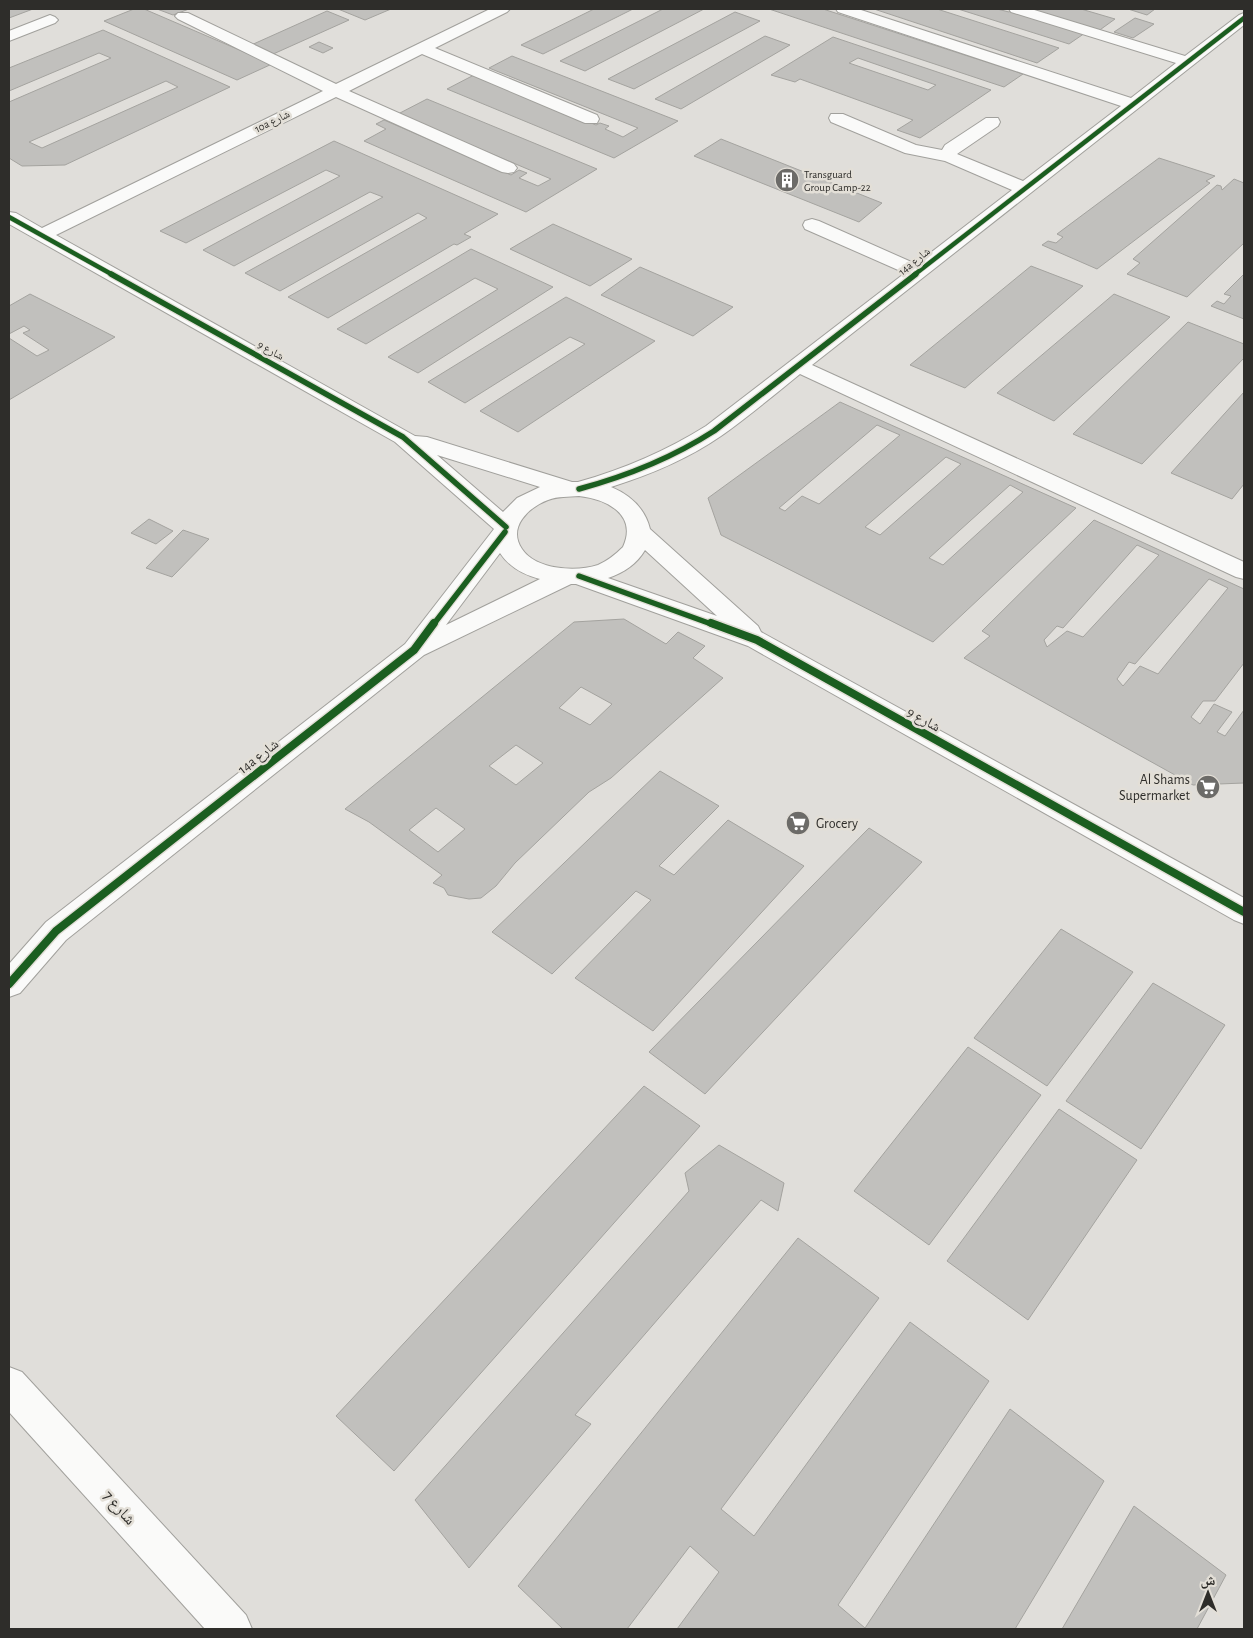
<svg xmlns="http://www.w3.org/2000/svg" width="1253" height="1638" font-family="'Alegreya Sans','Noto Naskh Arabic',sans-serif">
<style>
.building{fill:#c1c0bd;stroke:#a4a39f;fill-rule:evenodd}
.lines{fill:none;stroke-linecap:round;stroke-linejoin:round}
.street-casing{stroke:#a1a09c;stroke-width:2}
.street{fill:#fafaf9;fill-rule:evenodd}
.cycleway-far2-casing{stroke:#e3dfd7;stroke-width:6}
.cycleway-far1-casing{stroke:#e3dfd7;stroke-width:8}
.cycleway-casing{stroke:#e3dfd7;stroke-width:11}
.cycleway-far2{stroke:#1b5e20;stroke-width:4.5}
.cycleway-far1{stroke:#1b5e20;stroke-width:5.5}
.cycleway{stroke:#1b5e20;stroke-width:8}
.labels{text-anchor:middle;stroke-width:5;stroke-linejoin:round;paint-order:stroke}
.far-street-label{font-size:11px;fill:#2e2d2a;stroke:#e3dfd7}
.far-poi-label{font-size:11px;fill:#2e2d2a;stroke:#e3dfd7;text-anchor:start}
.street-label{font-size:14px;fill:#2e2d2a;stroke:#e3dfd7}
.poi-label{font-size:14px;fill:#2e2d2a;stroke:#e3dfd7;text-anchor:end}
.near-street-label{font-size:16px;fill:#2e2d2a;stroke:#e3dfd7}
</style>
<rect width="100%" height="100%" fill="#e0deda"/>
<g class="building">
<polygon points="9,9 33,9 9,18"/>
<polygon points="134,9 144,9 272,64 237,80 104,21"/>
<polygon points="157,9 189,9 173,15"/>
<polygon points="338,9 391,9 365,20"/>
<polygon points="594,9 633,9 543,54 521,45"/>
<polygon points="663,9 704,9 585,71 560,61"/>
<polygon points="769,9 823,9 1023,74 1004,87"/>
<polygon points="874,9 937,9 1059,48 1037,63"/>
<polygon points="958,9 997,9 1009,12 1012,10 1085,33 1069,44"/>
<polygon points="1022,9 1081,9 1115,19 1097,32"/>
<polygon points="1128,9 1155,9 1147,15"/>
<polygon points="327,11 349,20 271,55 249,46"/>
<polygon points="735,12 760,21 634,89 608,79"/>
<polygon points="1135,18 1154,24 1133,38 1114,32"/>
<path d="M103,30L230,87L65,165L22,166L9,158V102L111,58L99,53L9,91V68ZM166,81L178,87L42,148L29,142Z"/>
<polygon points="765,36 790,45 681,109 655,99"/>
<path d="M833,37L991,90L920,138L897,130L913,120L800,79L795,82L771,75ZM858,58L936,85L928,90L849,63Z"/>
<polygon points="319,42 333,48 323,53 309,47"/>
<polygon points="512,56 678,121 614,158 447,89 474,75 596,125 600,123 609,126 605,129 623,137 638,128 489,68"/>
<polygon points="427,99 597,169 526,212 364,141 386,129 376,124 384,120 511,175 519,170 527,173 519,178 538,186 551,179 398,114"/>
<polygon points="721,139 882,203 859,222 694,156"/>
<polygon points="334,141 498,214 464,234 471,237 457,245 454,244 328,318 288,297 427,218 418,213 280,291 245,273 383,197 370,192 234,266 203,250 340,176 326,170 186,243 160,231"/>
<polygon points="1159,158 1215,176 1206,181 1210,183 1097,269 1042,245 1048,241 1056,243 1063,237 1057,234"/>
<polygon points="1234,179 1244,183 1244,243 1187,297 1127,274 1140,263 1133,259 1217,185 1221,186 1222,190"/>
<polygon points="553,224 632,259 590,286 510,249"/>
<polygon points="471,249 553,287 418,373 388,357 498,289 475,278 366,344 337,329"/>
<polygon points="1031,266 1083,286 965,388 910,365"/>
<polygon points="640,267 733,307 693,336 601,295"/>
<polygon points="1244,274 1244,319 1211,306 1217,301 1224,304 1231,296 1224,294"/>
<polygon points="30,294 115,337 9,400 9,338 37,356 49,350 23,333 30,330 24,326 9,334 9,306"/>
<polygon points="1114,294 1170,317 1054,421 997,393"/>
<polygon points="566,297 655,341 518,432 480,411 585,344 570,337 465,403 428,382"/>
<polygon points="1188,322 1244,344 1244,358 1142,464 1073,434"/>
<polygon points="1244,392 1244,484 1232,499 1171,473"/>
<path d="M840,402L1076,508L933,642L721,535L708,498ZM877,425L900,435L819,504L802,496L785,511L779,508ZM946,457L961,464L880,535L865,527ZM1010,485L1023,492L943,565L929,558Z"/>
<polygon points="149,519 173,531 156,544 131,533"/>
<path d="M1094,520L1244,589V663L1215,701H1203L1191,717L1200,724L1214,704L1232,712L1217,732L1225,736L1244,710V783L1193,785L964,658L990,636L982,631ZM1137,545L1159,555L1083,637L1067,631L1047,647L1044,640L1057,626L1063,628ZM1209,579L1228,588L1158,674L1140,666L1123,686L1117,679L1129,662L1135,664Z"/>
<polygon points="183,530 209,539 172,577 146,568"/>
<path d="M624,619L666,644L678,632L705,646L693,658L723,678L611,778L589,792L515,863L496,886L481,898L469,899L448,895L444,888L433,883L442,875L369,822L345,809L574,622ZM581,687L612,704L590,725L559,708ZM516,745L543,763L516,785L489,766ZM436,808L465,829L438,852L409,830Z"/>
<polygon points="660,771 719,806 659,866 674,875 728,820 804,866 653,1031 575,978 651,900 636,891 552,974 492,932"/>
<polygon points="869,828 922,862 705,1094 649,1052"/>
<polygon points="1061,929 1133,972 1047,1086 974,1038"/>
<polygon points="1153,983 1225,1025 1141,1149 1066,1101"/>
<polygon points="968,1047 1041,1095 929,1245 854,1191"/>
<polygon points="644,1086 700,1126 394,1471 336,1416"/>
<polygon points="1059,1109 1137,1160 1028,1320 947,1261"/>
<polygon points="719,1145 784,1183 778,1211 761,1200 575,1415 591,1424 469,1568 415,1500 689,1191 685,1173"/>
<polygon points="798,1238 879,1298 721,1509 754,1536 910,1322 989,1381 838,1605 865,1628 1010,1409 1104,1481 1015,1629 677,1629 719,1572 690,1546 627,1629 563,1629 518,1586"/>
<polygon points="1134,1506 1226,1575 1197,1629 1062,1629"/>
</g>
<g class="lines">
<g class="street-casing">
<g id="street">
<path d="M490,9H510L507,12L435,48L597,115L599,119L597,123H585L422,54L349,91L514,164L517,168L514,172L508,173L502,172L336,97L56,235L415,436L427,437L572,482H578C624,469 666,451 706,426L905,273L805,229L803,225L805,221L812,219L819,221L916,264L1012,190L945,161L905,153L831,122L829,118L831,114H843L916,145L942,150L945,145L986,118H998L1000,122L998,126L957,154L1023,181L1121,106L838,12L836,9H858L1131,98L1176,63L1011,12L1009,9H1031L1185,56L1239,15L1244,13V25L812,365L1244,562V579L1236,577L800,374C774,395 748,417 721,436C688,459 649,475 611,487C630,495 645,508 650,529L758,626L761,632L1244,898V924L1234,920L748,646L576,584H571L424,655L66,940L20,993L9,997V964L46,922L405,644L494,529L395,442L9,224V212L16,213L42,228L323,91L178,19L175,16L178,13H188L336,84ZM437,455L540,487L517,498L503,512ZM579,496C606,499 638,514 623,547C616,554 607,561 598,565C576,572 536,570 522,549C507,527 529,507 548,500C558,496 569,497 579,496ZM645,550L717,616L608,578C623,573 637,564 645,550ZM500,553C510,568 524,575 540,579L446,625Z"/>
<polygon points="50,15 55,17 58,20 55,23 9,41 9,31"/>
<polygon points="9,1367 22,1372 246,1615 252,1629 205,1629 9,1412"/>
</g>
</g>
<use href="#street" class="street"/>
<g class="cycleway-far2-casing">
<g id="cycleway-far2">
<polyline points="9,217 113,275"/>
<polyline points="914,275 1244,18"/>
</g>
</g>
<g class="cycleway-far1-casing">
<g id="cycleway-far1">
<polyline points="111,274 403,437 506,527"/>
<path d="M579,489C627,476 672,458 714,431L916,274"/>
<polyline points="579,576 714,625"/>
<polyline points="433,625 505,532"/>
</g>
</g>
<g class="cycleway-casing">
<g id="cycleway">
<polyline points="711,623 757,640 1244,912"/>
<polyline points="9,984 56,931 414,650 434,623"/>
</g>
</g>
<use href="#cycleway-far2" class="cycleway-far2"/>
<use href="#cycleway-far1" class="cycleway-far1"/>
<use href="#cycleway" class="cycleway"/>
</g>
<defs>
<g id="building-disc" transform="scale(1.25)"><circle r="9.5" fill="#6c6b68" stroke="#e3dfd7"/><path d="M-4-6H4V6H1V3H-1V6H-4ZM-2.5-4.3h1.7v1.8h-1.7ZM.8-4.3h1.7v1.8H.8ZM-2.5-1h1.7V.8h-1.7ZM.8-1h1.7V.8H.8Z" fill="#fff"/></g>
<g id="supermarket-disc" transform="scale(1.25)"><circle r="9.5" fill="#6c6b68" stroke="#e3dfd7"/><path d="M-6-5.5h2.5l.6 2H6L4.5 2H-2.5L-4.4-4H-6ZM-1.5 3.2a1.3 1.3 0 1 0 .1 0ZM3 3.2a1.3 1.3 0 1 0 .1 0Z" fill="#fff"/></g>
</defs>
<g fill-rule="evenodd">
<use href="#building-disc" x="787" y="180"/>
<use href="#supermarket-disc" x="1208" y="787"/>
<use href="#supermarket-disc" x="798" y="823"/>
</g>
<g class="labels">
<g class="far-street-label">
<text transform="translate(272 121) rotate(-26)" y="4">10a شارع</text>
<text transform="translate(914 261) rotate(-39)" y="4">14a شارع</text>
<text transform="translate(271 350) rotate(29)" y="4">شارع 9</text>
</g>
<g class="far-poi-label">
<text x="804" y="178">Transguard<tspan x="804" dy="13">Group Camp-22</tspan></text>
</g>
<g class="street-label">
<text transform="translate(924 719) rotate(29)" y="5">شارع 9</text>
<text transform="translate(258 756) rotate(-38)" y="5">14a شارع</text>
</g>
<g class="poi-label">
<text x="1190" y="784">Al Shams<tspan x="1190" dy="16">Supermarket</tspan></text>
<text x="816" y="828" text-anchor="start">Grocery</text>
</g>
<g class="near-street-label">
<text transform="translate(120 1507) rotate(48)" y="6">شارع 7</text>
</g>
</g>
<rect width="1253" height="1638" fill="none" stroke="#2e2d2a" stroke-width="20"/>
<g transform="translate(1208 1593)" stroke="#e3dfd7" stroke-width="4" paint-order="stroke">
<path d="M0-4L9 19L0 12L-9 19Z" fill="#2e2d2a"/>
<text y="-8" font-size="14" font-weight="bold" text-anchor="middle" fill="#2e2d2a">ش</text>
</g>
</svg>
